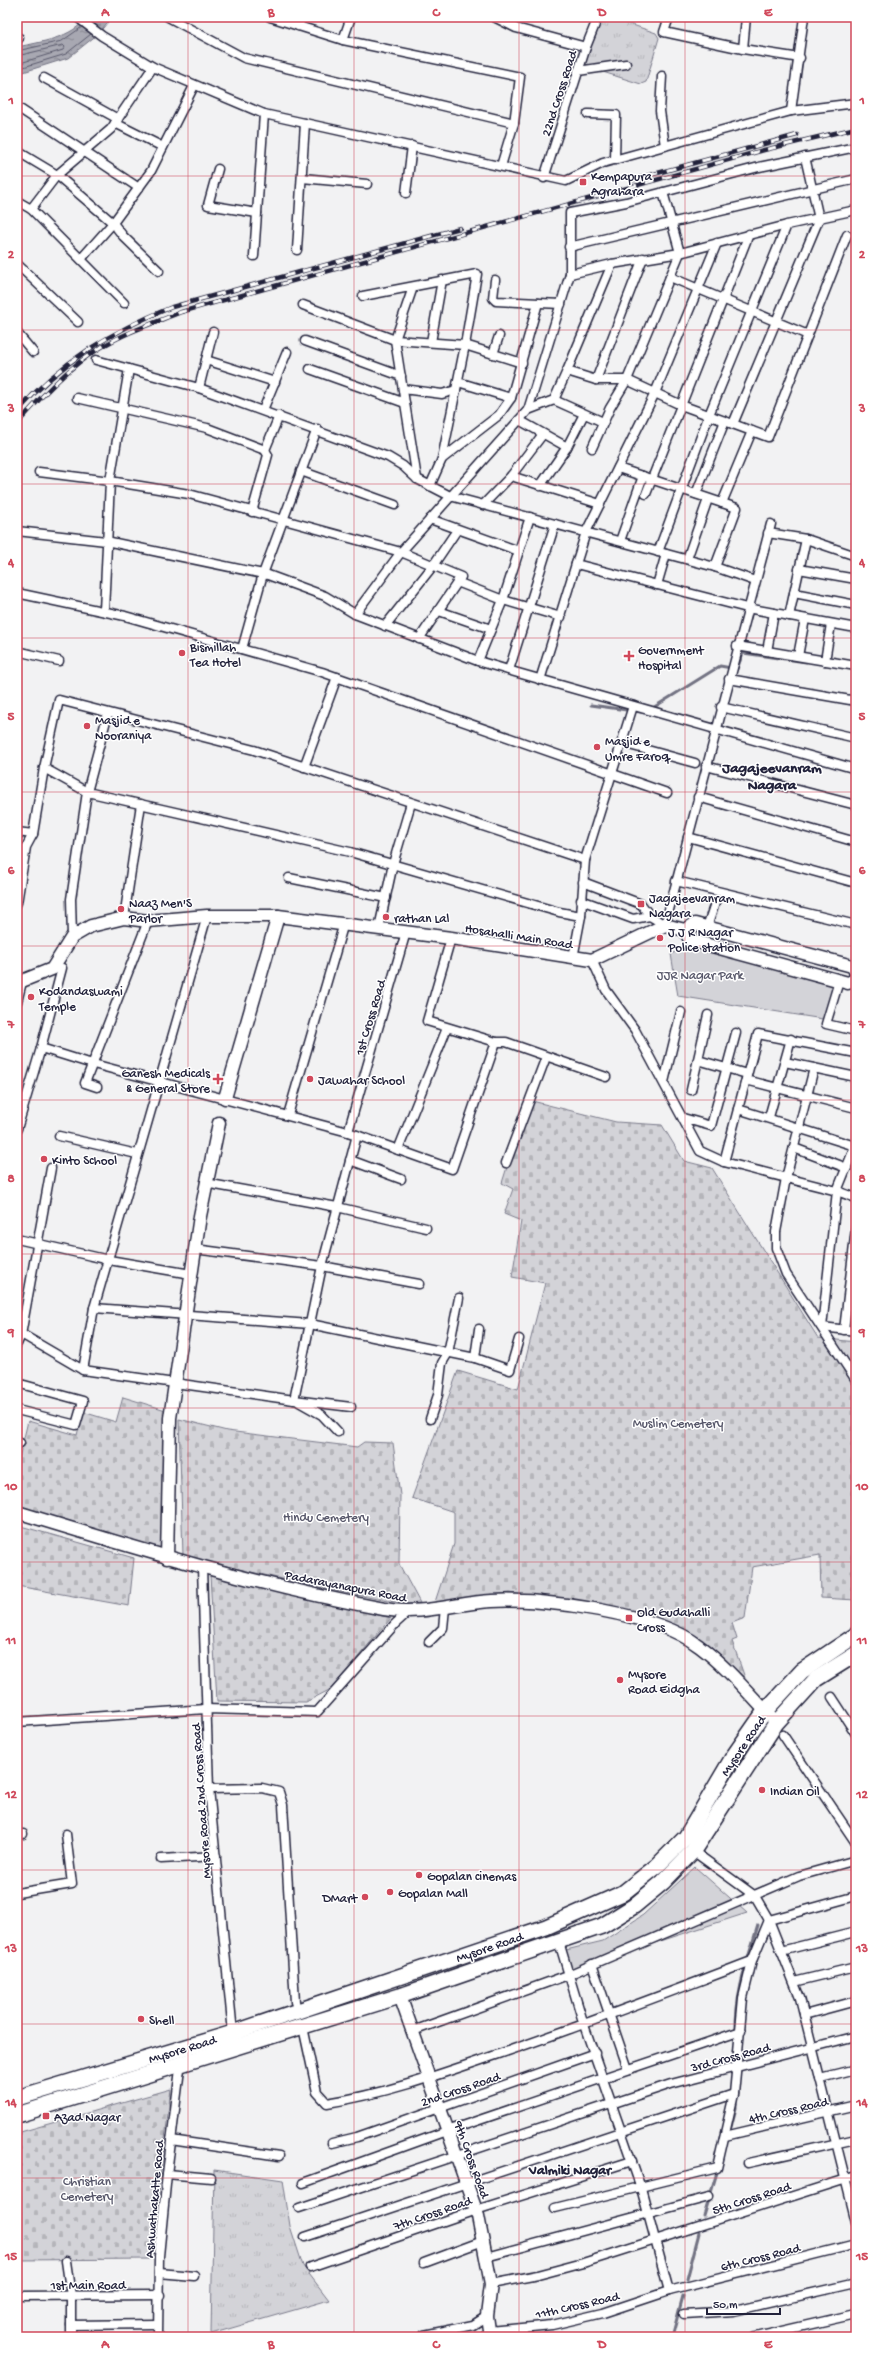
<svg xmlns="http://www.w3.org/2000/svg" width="873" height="2354" font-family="'Gochi Hand',sans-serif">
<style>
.grass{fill:url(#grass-tufts);stroke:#7a7a8a}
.cemetery{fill:url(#cemetery-stones);stroke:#7a7a8a}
.park{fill:#d3d3d8;stroke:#7a7a8a}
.water{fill:url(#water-ripples);stroke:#727282}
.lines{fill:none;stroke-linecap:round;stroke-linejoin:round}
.shore{stroke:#58586b;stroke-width:1}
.stream{stroke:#727282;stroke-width:3}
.street-casing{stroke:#22223b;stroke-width:11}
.secondary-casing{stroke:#22223b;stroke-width:15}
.highway-casing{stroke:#22223b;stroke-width:18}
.street{stroke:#fff;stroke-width:8}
.secondary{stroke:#fff;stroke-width:12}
.highway{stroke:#fff;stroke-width:15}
.rail-casing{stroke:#22223b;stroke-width:4.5}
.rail{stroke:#fff;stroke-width:3;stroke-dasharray:9;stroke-linecap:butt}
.grid{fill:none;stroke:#d1495b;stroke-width:1;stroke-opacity:0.55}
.poi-dot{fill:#d1495b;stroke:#fff;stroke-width:1.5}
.labels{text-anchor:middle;stroke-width:3;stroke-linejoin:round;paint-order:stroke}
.street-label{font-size:13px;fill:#22223b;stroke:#fff}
.poi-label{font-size:13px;fill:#22223b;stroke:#fff;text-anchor:start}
.park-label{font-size:13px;fill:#57576a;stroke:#fff}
.neighbourhood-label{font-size:14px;font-weight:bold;fill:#22223b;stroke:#fff}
.quarter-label{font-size:15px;font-weight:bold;fill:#22223b;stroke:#fff}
.neatline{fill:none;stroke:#d1495b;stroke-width:1.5}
.grid-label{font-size:13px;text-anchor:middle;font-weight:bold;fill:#d1495b}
</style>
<defs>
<pattern id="grass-tufts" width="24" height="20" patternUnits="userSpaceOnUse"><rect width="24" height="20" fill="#d3d3d8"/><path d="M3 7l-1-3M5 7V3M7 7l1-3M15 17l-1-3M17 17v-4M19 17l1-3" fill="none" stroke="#b5b5ba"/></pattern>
<pattern id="cemetery-stones" width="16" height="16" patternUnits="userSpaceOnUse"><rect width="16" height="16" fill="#d3d3d8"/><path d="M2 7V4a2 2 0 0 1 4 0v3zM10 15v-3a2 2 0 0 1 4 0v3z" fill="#b5b5ba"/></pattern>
<pattern id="water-ripples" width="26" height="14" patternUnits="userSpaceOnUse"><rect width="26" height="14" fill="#a8a8b2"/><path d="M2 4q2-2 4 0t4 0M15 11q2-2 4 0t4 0" fill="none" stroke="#888892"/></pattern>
</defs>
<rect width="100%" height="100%" fill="#f2f2f3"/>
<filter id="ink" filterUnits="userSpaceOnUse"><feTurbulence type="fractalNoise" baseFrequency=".025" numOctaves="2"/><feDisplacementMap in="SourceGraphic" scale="8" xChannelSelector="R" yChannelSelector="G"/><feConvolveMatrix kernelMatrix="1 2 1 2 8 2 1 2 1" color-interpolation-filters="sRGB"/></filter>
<g filter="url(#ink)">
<g class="grass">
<polygon points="601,17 609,17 656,33 659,38 646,82 641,84 587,67 585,62"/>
<polygon points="214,2170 283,2180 290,2226 303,2266 329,2300 211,2334"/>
</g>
<g class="cemetery">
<polygon points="528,1100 616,1122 662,1125 684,1161 712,1168 818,1338 856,1342 856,1600 821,1598 820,1555 752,1567 745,1618 732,1623 737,1639 732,1641 745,1678 705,1642 667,1624 634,1614 510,1593 435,1602 454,1544 454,1512 412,1498 458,1371 518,1389 545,1283 512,1277 521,1221 504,1214 513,1189 502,1183"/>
<polygon points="123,1397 169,1411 163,1550 17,1508 17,1467 28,1421 77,1435 83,1412 116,1422"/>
<polygon points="179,1419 227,1431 357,1447 364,1442 393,1443 400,1495 399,1564 420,1603 405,1604 324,1589 183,1556"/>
<polygon points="17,1525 134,1558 129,1606 17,1586"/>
<polygon points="210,1575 391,1618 331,1689 306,1702 217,1701"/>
<polygon points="171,2089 150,2259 17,2260 17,2133"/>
</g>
<g class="park">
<polygon points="688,946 834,984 823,1019 678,996 671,954"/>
<polygon points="695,1867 747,1913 571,1970 566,1950 603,1941 643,1915"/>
</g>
<path class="water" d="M87,17H112L98,34L68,58L17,74V47C41,42 72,38 87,17Z"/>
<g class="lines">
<g class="shore">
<polyline points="17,51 62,41 82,27"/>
<polyline points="17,56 63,45 65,47 63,50 17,64"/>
<polyline points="17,69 66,54 91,34"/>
</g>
<g class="stream">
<polyline points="591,705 641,712"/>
<polyline points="651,709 720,666 737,669 743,653 806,662"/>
<path d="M736,2032C735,1993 747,1962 758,1925"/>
<polyline points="731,2127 736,2108 736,2098"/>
<polyline points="704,2216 718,2169"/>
<polyline points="687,2279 699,2233"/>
<polyline points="672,2337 683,2296"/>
</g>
<g class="street-casing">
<g id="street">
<polyline points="77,17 102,36 153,67 264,114 566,181 603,163 791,111 856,103"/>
<polyline points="168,17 244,58 514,123"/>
<polyline points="270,17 343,40 520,77 514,123 501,166"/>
<polyline points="494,17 516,28 586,47"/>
<polyline points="669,17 664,32 743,49"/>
<polyline points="746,17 743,49 800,58"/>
<polyline points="298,26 302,17"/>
<polyline points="17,37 19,38"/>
<polyline points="343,40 351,17"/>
<polyline points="578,71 626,64"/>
<polyline points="662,76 660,111 665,146"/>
<polyline points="44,78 118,119"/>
<polyline points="17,107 139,188"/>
<polyline points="791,111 804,17"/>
<polyline points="588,114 616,115 615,160"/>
<polyline points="115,123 163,147"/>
<polyline points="856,147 759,167 626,202 570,213 570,274 528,410 401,552 355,614 478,661 518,673 856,769"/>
<polyline points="17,151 57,175 113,223 81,259"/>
<polyline points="218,169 208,205 257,213"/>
<polyline points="302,178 367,184"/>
<polyline points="544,178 586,47 598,17"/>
<polyline points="406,193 412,146"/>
<polyline points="17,201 31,209 124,303"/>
<polyline points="31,209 57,175 111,129 153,67"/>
<polyline points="717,243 655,393 586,532 576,564 747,608 856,628"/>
<polyline points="569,247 856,179"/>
<polyline points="297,250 305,123"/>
<polyline points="254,256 264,114"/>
<polyline points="17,264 78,322"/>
<polyline points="159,271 123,236 113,223 151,171 194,86"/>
<polyline points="570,274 612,264 680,253 787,225 856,210"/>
<polyline points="670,277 808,335"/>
<polyline points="495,280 493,298 496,301 561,304"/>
<polyline points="413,287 395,340 417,479"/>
<polyline points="363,296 477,274 465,345 442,459 430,486"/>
<polyline points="303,305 395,340 465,345 522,363"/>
<polyline points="17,333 33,352"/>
<polyline points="305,341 401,376"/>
<polyline points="431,342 442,280"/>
<polyline points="493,354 499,336"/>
<polyline points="96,360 199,388 388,457 403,466 417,479 450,496 715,567 755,581"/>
<polyline points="206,360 275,382"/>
<polyline points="310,369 405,403"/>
<polyline points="567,371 612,264"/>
<polyline points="596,380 643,258"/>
<polyline points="458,382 511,398"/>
<polyline points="199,388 213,332"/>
<polyline points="403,389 442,394 456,390"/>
<polyline points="77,398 207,428 265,450 268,455 252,512"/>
<polyline points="554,400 603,422"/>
<polyline points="263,410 287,352"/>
<polyline points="528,410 554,400 567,371 596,380 627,380 681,405 768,437 847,235"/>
<polyline points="519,420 567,447"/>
<polyline points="733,424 819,219 805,157"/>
<polyline points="592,448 610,408 627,380 680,253 663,192"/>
<polyline points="265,450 279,416"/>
<polyline points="442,459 499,415 511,398 538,303"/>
<polyline points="618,468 737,508 715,567"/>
<polyline points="301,471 395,505"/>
<polyline points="39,472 110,481 189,494 401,552 461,577 419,639"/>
<polyline points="511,476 600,504"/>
<polyline points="540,486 567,447 584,414"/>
<polyline points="646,494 749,234"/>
<polyline points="696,494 725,421"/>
<polyline points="722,503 752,431"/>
<polyline points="483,505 511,476 543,434"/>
<polyline points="430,519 519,551"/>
<polyline points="17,531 106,541 268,575 325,596 355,614"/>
<polyline points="768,533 806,539 856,556"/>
<polyline points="620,541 643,476"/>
<polyline points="658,552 709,415 787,225"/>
<polyline points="687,559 708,499"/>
<polyline points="799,569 856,579"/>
<polyline points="457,582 503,600 561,617"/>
<polyline points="657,585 666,554"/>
<polyline points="17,593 125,616 322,672 667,793"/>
<polyline points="794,593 856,605"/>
<polyline points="104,611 110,481 129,369"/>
<polyline points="439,611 491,629"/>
<polyline points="789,616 806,539"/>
<polyline points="385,626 432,567 457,530"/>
<polyline points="737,646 856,666"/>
<polyline points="242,649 263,574 317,429"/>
<polyline points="17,651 59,661"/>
<polyline points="767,651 774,613"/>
<polyline points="798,656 805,619"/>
<polyline points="478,661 503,600 530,517"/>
<polyline points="825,661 831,624"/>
<polyline points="509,670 555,524"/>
<polyline points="729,679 856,701"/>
<polyline points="540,680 576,564"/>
<polyline points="721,707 856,738"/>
<polyline points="622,743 695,763"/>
<polyline points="706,766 856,805"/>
<polyline points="304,767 337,677"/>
<polyline points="44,768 87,792 350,852 559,912 581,916 585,860 633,706"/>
<polyline points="698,797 856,842"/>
<polyline points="17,832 33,834"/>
<polyline points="688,837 856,883"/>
<polyline points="289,878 386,898"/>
<polyline points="676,881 856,925"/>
<polyline points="583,882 641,904 650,916 665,925 771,524"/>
<polyline points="581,900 633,919 650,916"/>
<polyline points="17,903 26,847 33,834 44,768 59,700 254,750 585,860"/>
<polyline points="207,916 94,1308 83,1370 294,1400 322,1266 357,1135"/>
<polyline points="124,918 141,804"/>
<polyline points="707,927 715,903"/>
<polyline points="379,928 393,864 411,803"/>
<polyline points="72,937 71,899 87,792 108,713"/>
<polyline points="451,938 427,1021 496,1042 506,1042 606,1077"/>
<polyline points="573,958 581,916"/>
<polyline points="592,960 606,990 635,1030 700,1151 724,1162 837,1191 856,1198"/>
<polyline points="52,969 62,968 41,1048 86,1062 348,1132 452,1169 496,1042"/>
<polyline points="839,981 826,1024 856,1031"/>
<polyline points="17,1002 22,982"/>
<polyline points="698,1060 747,1074"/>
<polyline points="785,1062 856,1077"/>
<polyline points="814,1068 786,1178 776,1232 776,1248 786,1274 856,1380"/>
<polyline points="746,1080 856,1108"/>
<polyline points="664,1082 681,1012"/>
<polyline points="97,1087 85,1083 148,921"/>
<polyline points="691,1090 708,1015"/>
<polyline points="738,1109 855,1146"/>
<polyline points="288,1115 344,923"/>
<polyline points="769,1117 791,1039"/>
<polyline points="683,1118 711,1126 736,1033"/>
<polyline points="17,1129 41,1048"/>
<polyline points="348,1132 406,932"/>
<polyline points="59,1136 137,1154"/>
<polyline points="856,1144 837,1191 822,1327 856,1331"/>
<polyline points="794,1148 847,1168"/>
<polyline points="398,1150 447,1028"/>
<polyline points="350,1160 401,1179"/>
<polyline points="724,1162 758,1034 856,1053"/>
<polyline points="506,1163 546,1057"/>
<polyline points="205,1183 337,1207 426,1228"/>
<polyline points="17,1239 109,1260 191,1274"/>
<polyline points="195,1249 322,1266 419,1284"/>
<polyline points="94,1308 310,1324 475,1358 510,1370 519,1339"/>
<polyline points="844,1330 856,1228"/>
<polyline points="18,1332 83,1370"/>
<polyline points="17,1344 21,1335 51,1168"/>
<polyline points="475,1358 479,1329"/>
<polyline points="17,1383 83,1401 76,1425 17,1410"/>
<polyline points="294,1400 351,1407"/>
<polyline points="299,1402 322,1415 338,1432"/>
<polyline points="430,1419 438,1395 442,1363 448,1353 459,1298"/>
<polyline points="17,1442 20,1443"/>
<polyline points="202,1567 209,1789 233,2033"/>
<polyline points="429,1642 443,1628 445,1608"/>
<polyline points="832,1697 856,1734"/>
<polyline points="17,1722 206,1709 317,1712 395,1624 408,1612"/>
<polyline points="783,1735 856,1843"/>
<polyline points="209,1789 262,1788 279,1792 283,1805 295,2002 298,2011"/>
<polyline points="17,1835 23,1834"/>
<polyline points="693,1851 755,1896 769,1920 800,1998 856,2222"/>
<polyline points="161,1859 216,1856"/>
<polyline points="17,1893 72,1884 66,1834"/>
<polyline points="559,1942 584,2025 641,2188 669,2291"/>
<polyline points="781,1951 856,1932"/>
<polyline points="592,1964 628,2069"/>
<polyline points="794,1982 856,1967"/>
<polyline points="804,2015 856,2001"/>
<path d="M303,2027L317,2092L327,2103C385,2094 441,2074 496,2055C582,2026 667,1993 752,1961"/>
<polyline points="413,2031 568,1975 799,1876 856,1860"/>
<polyline points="820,2078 856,2069"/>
<polyline points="725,2136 856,2105"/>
<polyline points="171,2140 279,2156"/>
<polyline points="332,2143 357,2137 595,2053"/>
<polyline points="748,2163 856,2139"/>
<polyline points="167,2174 211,2178"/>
<polyline points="303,2183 447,2131 741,2031"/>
<polyline points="299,2208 671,2084 856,2036"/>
<polyline points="555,2208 717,2168 734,2094 743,1998 752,1961 769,1920 856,1896"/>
<polyline points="305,2237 734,2094"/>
<polyline points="486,2257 709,2197"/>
<polyline points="66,2261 71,2296 71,2337"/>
<polyline points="424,2263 483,2241"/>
<polyline points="310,2267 476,2210 632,2161"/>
<polyline points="159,2273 194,2276"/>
<polyline points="491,2284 538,2275 583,2263 856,2176"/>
<polyline points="17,2296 160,2295"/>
<polyline points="684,2314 734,2311 856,2283"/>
<polyline points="71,2325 157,2324"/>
<polyline points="489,2331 552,2325 603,2313 669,2291 856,2244"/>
<polyline points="158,2337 159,2256 167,2174 181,2061"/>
<polyline points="423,2337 424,2335 473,2325 487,2316"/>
<polyline points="755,2337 856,2314"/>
</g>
</g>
<g class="secondary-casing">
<g id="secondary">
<polyline points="685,930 690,940 848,983 856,979"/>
<polyline points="17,983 52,969 72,937 91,926 124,918 148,921 207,916 278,916 451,938 592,960 665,925 685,930 695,924 852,966 856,972"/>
<polyline points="225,1098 278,916"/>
<path d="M17,1512C138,1549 259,1586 384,1609C421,1616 456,1603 492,1601C546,1598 657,1613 699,1646C726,1666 748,1693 771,1717"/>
<polyline points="167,1558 170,1418 200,1216 219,1123"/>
<polyline points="400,1996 478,2216 491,2284 487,2316 490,2337"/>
</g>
</g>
<g class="highway-casing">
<g id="highway">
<polyline points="17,2098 233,2033 546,1927 623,1893 657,1866 686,1837 733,1757 765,1711 802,1671 856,1635"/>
<polyline points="17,2115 400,1996 602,1926 634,1906 663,1882 693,1851 776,1723 816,1679 856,1654"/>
</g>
</g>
<use href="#street" class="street"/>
<use href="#secondary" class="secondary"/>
<use href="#highway" class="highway"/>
<g class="rail-casing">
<g id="rail">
<polyline points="632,180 797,135"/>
<path d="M17,412C60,362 112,331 172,307L460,228"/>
<path d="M17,424C41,397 69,366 100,348C126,332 154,323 181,312L764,150L856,128"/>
</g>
</g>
<use href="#rail" class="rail"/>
</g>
</g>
<path class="grid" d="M188,17V2337M354,17V2337M519,17V2337M685,17V2337M17,176H856M17,330H856M17,484H856M17,638H856M17,792H856M17,946H856M17,1100H856M17,1254H856M17,1408H856M17,1562H856M17,1716H856M17,1870H856M17,2024H856M17,2178H856"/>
<g class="poi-dot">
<rect x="579" y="178" width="8" height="8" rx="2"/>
<circle cx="182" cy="653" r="4"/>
<path d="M627 650h4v4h4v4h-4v4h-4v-4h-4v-4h4z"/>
<circle cx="87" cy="726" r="4"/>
<circle cx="597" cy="747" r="4"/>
<rect x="637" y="900" width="8" height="8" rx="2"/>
<circle cx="121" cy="909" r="4"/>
<circle cx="386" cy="917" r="4"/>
<circle cx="660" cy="938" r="4"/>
<circle cx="31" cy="997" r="4"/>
<path d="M216 1073h4v4h4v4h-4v4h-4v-4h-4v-4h4z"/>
<circle cx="310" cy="1079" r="4"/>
<circle cx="44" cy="1159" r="4"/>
<rect x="625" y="1614" width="8" height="8" rx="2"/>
<circle cx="620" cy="1680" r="4"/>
<circle cx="762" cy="1790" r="4"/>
<circle cx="419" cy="1875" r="4"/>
<circle cx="390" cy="1892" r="4"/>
<circle cx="365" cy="1897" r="4"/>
<circle cx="141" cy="2019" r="4"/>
<rect x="42" y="2112" width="8" height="8" rx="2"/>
</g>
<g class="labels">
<g class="street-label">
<text transform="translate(558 93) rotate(-72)" y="5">22nd Cross Road</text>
<text transform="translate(519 935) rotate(9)" y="5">Hosahalli Main Road</text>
<text transform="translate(369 1017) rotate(-73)" y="5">1st Cross Road</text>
<text transform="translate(346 1585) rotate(11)" y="5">Padarayanapura Road</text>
<text transform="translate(742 1745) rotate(-56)" y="5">Mysore Road</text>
<text transform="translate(200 1801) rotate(-94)" y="5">Mysore Road 2nd Cross Road</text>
<text transform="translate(489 1946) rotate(-19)" y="5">Mysore Road</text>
<text transform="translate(182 2048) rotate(-17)" y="5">Mysore Road</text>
<text transform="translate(730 2056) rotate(-15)" y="5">3rd Cross Road</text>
<text transform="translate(460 2088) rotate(-19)" y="5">2nd Cross Road</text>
<text transform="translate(788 2109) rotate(-13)" y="5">4th Cross Road</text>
<text transform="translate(473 2159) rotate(70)" y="5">9th Cross Road</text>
<text transform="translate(751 2197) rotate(-18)" y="5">5th Cross Road</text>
<text transform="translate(153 2199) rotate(-85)" y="5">Ashwathakatte Road</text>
<text transform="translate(432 2212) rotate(-19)" y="5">7th Cross Road</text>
<text transform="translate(760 2256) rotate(-14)" y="5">6th Cross Road</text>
<text x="88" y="2289">1st Main Road</text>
<text transform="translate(577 2304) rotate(-13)" y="5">11th Cross Road</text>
</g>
<g class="poi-label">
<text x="591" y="180">Kempapura<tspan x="591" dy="15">Agrahara</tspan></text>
<text x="190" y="651">Bismillah<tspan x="190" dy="15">Tea Hotel</tspan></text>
<text x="638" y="654">Government<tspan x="638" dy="15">Hospital</tspan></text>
<text x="95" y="724">Masjid e<tspan x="95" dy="15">Nooraniya</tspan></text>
<text x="605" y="745">Masjid e<tspan x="605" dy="15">Umre Faroq</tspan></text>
<text x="649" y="902">Jagajeevanram<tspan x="649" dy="15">Nagara</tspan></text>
<text x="129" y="907">Naaz Men'S<tspan x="129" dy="15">Parlor</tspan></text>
<text x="394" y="922">rathan Lal</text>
<text x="668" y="936">J J R Nagar<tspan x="668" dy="15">Police station</tspan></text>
<text x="39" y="995">Kodandaswami<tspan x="39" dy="15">Temple</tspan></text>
<text x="210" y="1077" text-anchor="end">Ganesh Medicals<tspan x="210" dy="15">&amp; General Store</tspan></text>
<text x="318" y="1084">Jawahar School</text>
<text x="52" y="1164">Kinto School</text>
<text x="637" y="1616">Old Gudahalli<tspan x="637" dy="15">Cross</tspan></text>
<text x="628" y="1678">Mysore<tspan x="628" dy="15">Road Eidgha</tspan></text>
<text x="770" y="1795">Indian Oil</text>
<text x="427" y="1880">Gopalan cinemas</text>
<text x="398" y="1897">Gopalan Mall</text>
<text x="357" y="1902" text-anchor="end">DMart</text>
<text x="149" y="2024">Shell</text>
<text x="54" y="2121">Azad Nagar</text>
</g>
<g class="park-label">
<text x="700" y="979">JJR Nagar Park</text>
<text x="678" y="1427">Muslim Cemetery</text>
<text x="326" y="1521">Hindu Cemetery</text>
<text x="87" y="2185">Christian<tspan x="87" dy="15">Cemetery</tspan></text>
</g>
<g class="neighbourhood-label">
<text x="570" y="2174">Valmiki Nagar</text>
</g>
<g class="quarter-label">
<text x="772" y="772">Jagajeevanram<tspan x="772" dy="17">Nagara</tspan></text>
</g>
</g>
<rect width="873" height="2354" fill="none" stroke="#fff" stroke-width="44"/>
<path d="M707 2308v6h73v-6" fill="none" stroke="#22223b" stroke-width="2"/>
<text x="713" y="2308" font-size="12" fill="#22223b" stroke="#ffffff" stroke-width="3" paint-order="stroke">50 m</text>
<rect x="22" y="22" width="829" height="2310" class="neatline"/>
<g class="grid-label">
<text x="105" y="16">A</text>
<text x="271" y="16">B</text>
<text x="436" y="16">C</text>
<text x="602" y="16">D</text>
<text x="768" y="16">E</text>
<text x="11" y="104">1</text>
<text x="862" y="104">1</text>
<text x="11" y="258">2</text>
<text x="862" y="258">2</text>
<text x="11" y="412">3</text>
<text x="862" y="412">3</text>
<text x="11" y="566">4</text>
<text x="862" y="566">4</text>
<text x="11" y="720">5</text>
<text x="862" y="720">5</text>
<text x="11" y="874">6</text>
<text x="862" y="874">6</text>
<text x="11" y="1028">7</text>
<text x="862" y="1028">7</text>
<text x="11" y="1182">8</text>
<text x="862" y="1182">8</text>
<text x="11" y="1336">9</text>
<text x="862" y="1336">9</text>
<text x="11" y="1490">10</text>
<text x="862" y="1490">10</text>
<text x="11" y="1644">11</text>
<text x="862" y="1644">11</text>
<text x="11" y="1798">12</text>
<text x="862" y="1798">12</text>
<text x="11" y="1952">13</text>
<text x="862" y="1952">13</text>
<text x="11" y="2106">14</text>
<text x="862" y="2106">14</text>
<text x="11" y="2260">15</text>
<text x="862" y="2260">15</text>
<text x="105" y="2348">A</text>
<text x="271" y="2348">B</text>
<text x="436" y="2348">C</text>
<text x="602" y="2348">D</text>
<text x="768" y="2348">E</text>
</g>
</svg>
